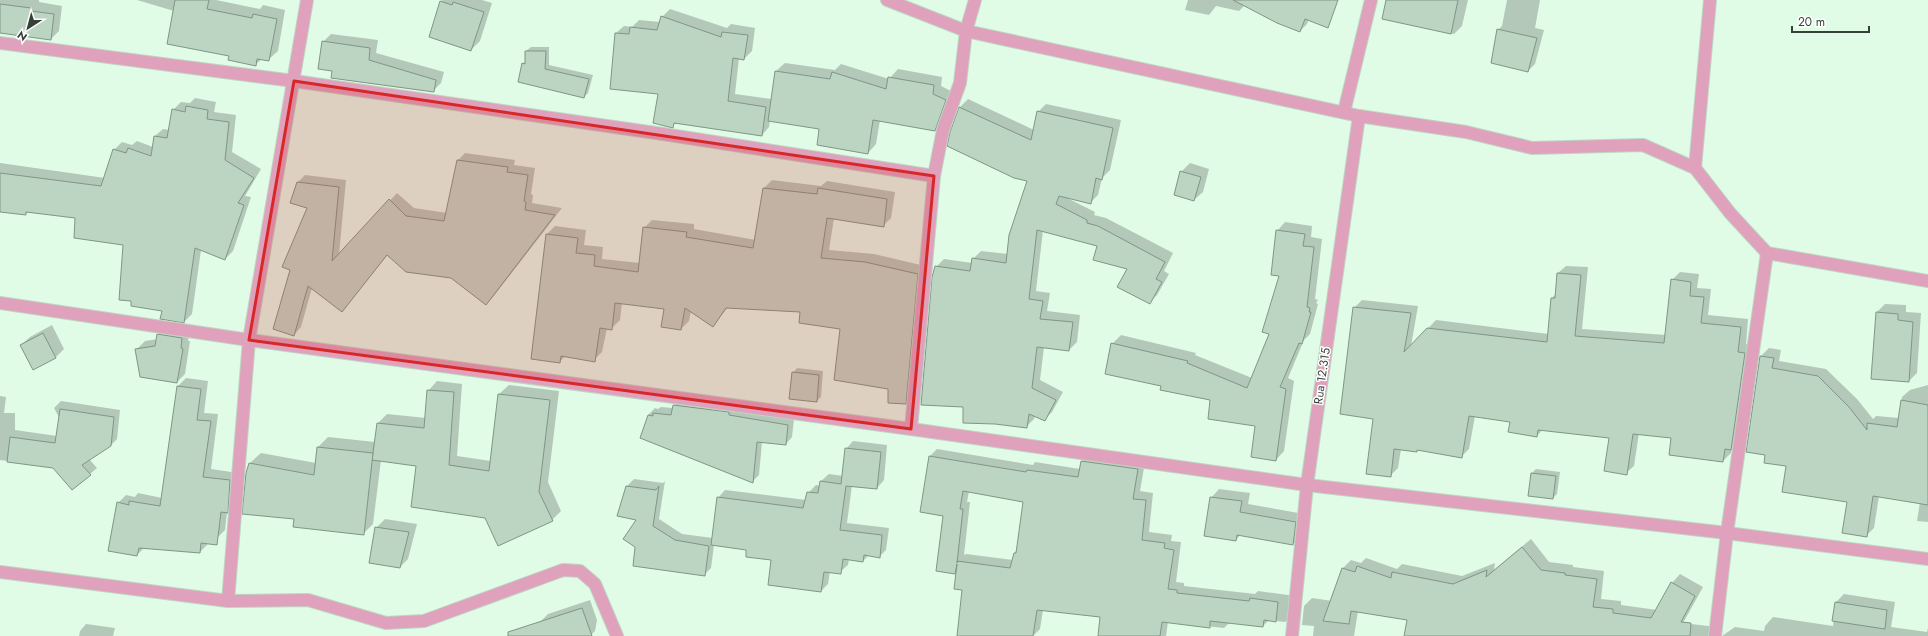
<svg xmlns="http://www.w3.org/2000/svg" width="1928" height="636" font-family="Jost,sans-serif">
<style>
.shadow{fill:#0003;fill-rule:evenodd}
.building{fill:#bcd5c2;stroke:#7e9784;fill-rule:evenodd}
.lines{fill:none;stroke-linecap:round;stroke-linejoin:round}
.minor-casing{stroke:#bed6c3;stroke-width:14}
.minor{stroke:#dfa1bc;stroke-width:12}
.marked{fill:#d62828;fill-opacity:0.2;stroke:#d62828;stroke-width:3;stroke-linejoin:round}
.labels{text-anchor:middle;stroke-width:3;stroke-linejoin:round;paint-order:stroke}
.street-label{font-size:12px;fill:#354038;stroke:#fff}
</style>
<rect width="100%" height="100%" fill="#e0fbe6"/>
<g class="shadow">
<polygon points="0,0 39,0 39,2 62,6 59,31 51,39 0,32"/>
<polygon points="137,0 216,0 260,9 263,5 285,10 278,51 268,60 262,59 255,65 230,55 174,11"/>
<polygon points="443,0 482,0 492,3 480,41 471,50 441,1"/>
<polygon points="1188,0 1316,0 1307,24 1300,31 1245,5 1239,11 1216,6 1209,15 1185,10"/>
<polygon points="1405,0 1468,0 1462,26 1454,34 1400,22"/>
<polygon points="1507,0 1540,0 1535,28 1544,30 1535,64 1528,71 1498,30 1502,26"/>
<polygon points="670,9 727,28 731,24 755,28 752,51 744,59 739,58 735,94 772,99 776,71 785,63 835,70 841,64 889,79 898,69 942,77 941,86 953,92 943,122 935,130 880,120 876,144 868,153 820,128 770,120 769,127 762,135 676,123 672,126 659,93 616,33 624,26 632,27 639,20 660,22 662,17"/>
<polygon points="331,34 378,40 376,53 444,72 441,83 433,91 333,70 323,42"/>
<polygon points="531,47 549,47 549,65 593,75 588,93 584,97 523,64 526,60 526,51"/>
<polygon points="195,98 216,102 214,112 236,115 232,152 261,169 245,196 251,197 233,251 225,259 201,250 192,314 184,322 163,310 124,245 76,217 28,212 25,214 0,211 0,163 105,178 114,150 122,142 132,145 137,141 153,147 155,136 163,129 170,130 173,110 181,102 190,103"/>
<polygon points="968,99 1034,130 1038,112 1046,104 1121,120 1110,170 1102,178 1098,195 1090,203 1067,198 1095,212 1094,215 1106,218 1173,253 1164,271 1169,274 1157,295 1149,303 1128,269 1098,246 1043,230 1036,291 1050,293 1047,311 1080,315 1077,342 1069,350 1044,347 1040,380 1063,392 1052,412 1044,420 1035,416 1034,419 1026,427 964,406 936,267 944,259 972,263 973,259 981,251 1008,254 1028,180 951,132 960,107"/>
<polygon points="465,153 515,160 514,165 535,168 531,194 533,195 532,203 562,208 493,297 486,304 451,277 388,254 342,311 312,288 301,327 294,335 308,208 298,182 305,175 346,180 339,255 397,193 414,208 447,213 458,160"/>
<polygon points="1190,163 1209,169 1203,192 1194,200 1181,172"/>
<polygon points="772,180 821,186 827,181 895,192 891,218 883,226 834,218 829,250 874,254 925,266 913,395 905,403 889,388 842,328 801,311 728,307 713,326 691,311 689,321 681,329 665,308 622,303 620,320 612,328 607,328 602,352 594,360 566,356 559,362 532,358 547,234 555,226 586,230 584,245 603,247 602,259 640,263 644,228 652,220 694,224 694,229 756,240 764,188"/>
<polygon points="1285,222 1312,226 1311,237 1322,239 1315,299 1318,300 1316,303 1318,304 1310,334 1304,340 1288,378 1294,381 1284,451 1276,460 1256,425 1211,399 1162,385 1112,344 1121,335 1196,353 1195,355 1252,378 1270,333 1280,276 1277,231"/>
<polygon points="1566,266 1588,267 1582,329 1666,335 1672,280 1680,272 1699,274 1697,288 1711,289 1708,315 1748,319 1746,344 1752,346 1739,441 1732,448 1731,453 1723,461 1672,437 1639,433 1634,466 1626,473 1610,437 1543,429 1537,436 1511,421 1475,416 1469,449 1461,457 1418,449 1417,451 1401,449 1398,468 1390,476 1375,418 1354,308 1362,300 1418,306 1411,346 1436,320 1549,334 1552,298 1556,294 1558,273"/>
<polygon points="1885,304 1906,305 1906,312 1921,313 1917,373 1909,381 1877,312"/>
<polygon points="52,325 64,349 56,357 33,369 21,345 30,337"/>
<polygon points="166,326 190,330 188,341 190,341 185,374 177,382 137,349 145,341 158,339 158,334"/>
<polygon points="1769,348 1781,350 1779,361 1826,369 1857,399 1873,419 1876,416 1899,418 1902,397 1910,390 1928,385 1928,522 1917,521 1920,502 1879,496 1874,528 1866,536 1848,501 1766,454 1761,356"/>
<polygon points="797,368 823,371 821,397 817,401 793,373"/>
<polygon points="186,378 208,381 204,413 218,414 211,469 238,473 235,504 227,512 225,530 217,538 208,540 208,544 200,552 145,547 137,555 118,503 126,495 135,497 138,493 162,498 178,386"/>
<polygon points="437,381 462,384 457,456 491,461 499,394 509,385 559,391 548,482 561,511 552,520 485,517 417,465 381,460 373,524 363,534 295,518 250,463 261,453 316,463 318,447 328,437 375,442 378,423 387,414 426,418 428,391"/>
<polygon points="0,396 6,397 4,413 15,413 15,430 57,436 60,419 54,408 61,401 120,410 117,439 110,446 89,459 97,468 90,474 53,467 0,460"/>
<polygon points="681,398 794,419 792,437 786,444 762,442 759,475 752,482 648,415 655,408 658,409 661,407 673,408 674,405"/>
<polygon points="853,441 887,445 884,480 877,488 852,485 847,523 889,528 886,550 879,557 869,555 863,561 849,559 848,565 840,572 830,571 828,584 821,591 772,560 747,549 714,545 711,568 704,575 638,519 627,486 634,479 663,483 665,481 659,519 682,534 713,538 718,498 725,490 806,500 808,493 816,485 821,486 821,481 829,474 843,476 846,449"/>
<path d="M937,449L1033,465L1035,462L1080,469L1082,461L1090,454L1145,462L1140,491L1153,493L1149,532L1172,535L1171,541L1181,542L1176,582L1184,583V586L1255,594L1258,591L1295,596L1293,615L1285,622L1269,620L1263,626L1230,622L1224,628L1168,622L1166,636H1099L1101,616L1043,610L1040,629L1033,636H958L963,589L957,571L955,573L944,515L930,456ZM969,491L1024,501L1017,550L1014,553L1013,560L966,554L964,555L970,502H967Z"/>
<polygon points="1536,469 1560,472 1557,494 1553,498 1529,495 1532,473"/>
<polygon points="1219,489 1250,493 1248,504 1304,514 1302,536 1293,544 1241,534 1236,540 1211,498"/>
<polygon points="385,519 417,524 408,559 400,567 376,528"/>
<polygon points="1531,539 1549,562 1573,565 1573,567 1604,571 1601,599 1621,601 1621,605 1657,610 1672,583 1680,574 1703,587 1683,623 1716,627 1716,631 1722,636 1735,627 1764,631 1765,626 1773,617 1833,626 1836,602 1844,594 1895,602 1891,627 1927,632 1928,628 1928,636 1406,636 1408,619 1358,611 1354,636 1313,636 1314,626 1302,625 1304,606 1312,598 1332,601 1343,568 1351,560 1361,563 1366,558 1397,569 1402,564 1462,576 1495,563 1494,570"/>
<polygon points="590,600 597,620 595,631 590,636 544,636 540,622 548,614"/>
<polygon points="86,624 115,628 113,636 79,636 80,631"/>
</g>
<g class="building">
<polygon points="175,0 209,0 207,9 252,18 253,14 277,19 269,61 257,59 256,66 228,60 229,56 167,44"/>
<polygon points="1233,0 1338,0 1328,28 1305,19 1300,32 1277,23"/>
<polygon points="1386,0 1458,0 1451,34 1382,19"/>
<polygon points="440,1 452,5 453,2 484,12 471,51 429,37"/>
<polygon points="0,4 31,8 31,11 54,14 51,40 0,33"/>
<polygon points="661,16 721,37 722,32 748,35 744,60 733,58 728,101 766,107 762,136 674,123 673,128 653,123 658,94 610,89 615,33 629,34 630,27 657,30"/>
<polygon points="1497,29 1537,38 1528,72 1491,63"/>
<polygon points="322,41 370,48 369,60 436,80 434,92 331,78 332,71 318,69"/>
<polygon points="525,51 546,51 545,69 589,79 584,98 518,82 522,63 525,64"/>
<polygon points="775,71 830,79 832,72 886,89 888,77 934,85 933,94 946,100 935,131 873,120 868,154 817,145 819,129 768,121"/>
<polygon points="186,106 208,110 207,119 229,122 225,160 254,178 238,203 244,205 225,260 195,248 184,323 160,319 162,311 131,306 131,301 119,300 123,245 74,238 75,218 26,212 26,215 0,212 0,173 101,186 113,149 126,153 128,148 151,156 154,136 167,138 172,109 185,112"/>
<polygon points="959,107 1031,140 1037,111 1113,128 1102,180 1096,178 1091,204 1059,196 1056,204 1087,220 1087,223 1098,226 1165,262 1156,279 1162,282 1150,304 1117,287 1127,269 1093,260 1097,246 1037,230 1029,299 1043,301 1040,319 1073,322 1069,351 1037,347 1032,388 1056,400 1045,421 1029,414 1027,428 995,424 963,423 963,407 921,405 932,277 935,266 970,271 972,258 1006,263 1009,235 1027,181 1014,178 947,146 950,132"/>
<polygon points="457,160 508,167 507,172 528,175 524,201 526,202 525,210 555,215 486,305 451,278 406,272 387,255 342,312 308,286 294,336 273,329 290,270 282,267 307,208 290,203 297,182 339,187 332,261 389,199 406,216 444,221"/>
<polygon points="1180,171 1201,177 1194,201 1174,195"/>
<polygon points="763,188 817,194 818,188 887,199 884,227 827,218 821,258 865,262 918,274 906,404 888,403 888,389 834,380 840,329 799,323 800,312 726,308 713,327 685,308 681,330 661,327 664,309 615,303 612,330 600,328 595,362 561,356 560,363 531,359 546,234 578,238 576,253 595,255 594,266 638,272 643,227 687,232 686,237 753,248"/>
<polygon points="1276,230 1305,234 1303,246 1314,247 1307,307 1310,308 1309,312 1311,312 1302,344 1299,343 1280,387 1286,389 1276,461 1251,457 1255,426 1208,419 1210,400 1160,390 1161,386 1105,374 1111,343 1188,361 1187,363 1247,388 1269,334 1262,332 1279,276 1271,275"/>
<polygon points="1557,273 1581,275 1575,336 1664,343 1671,279 1691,282 1690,296 1704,297 1701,323 1741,327 1738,352 1745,353 1731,450 1725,449 1723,462 1669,455 1671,438 1633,434 1627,475 1604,471 1609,438 1538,430 1537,437 1508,432 1510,422 1469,416 1462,458 1417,450 1417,452 1394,449 1391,477 1366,474 1373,419 1340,414 1353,307 1411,313 1404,352 1427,328 1547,342 1551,298 1555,298"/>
<polygon points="1876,312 1898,314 1898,320 1913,322 1909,382 1871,379"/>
<polygon points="43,333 56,358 33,370 20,345"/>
<polygon points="157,334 182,338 181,348 183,349 177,383 140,377 135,349 155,346"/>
<polygon points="1760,356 1774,358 1772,368 1818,376 1849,407 1867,430 1867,423 1897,427 1901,400 1928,405 1928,505 1873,496 1867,537 1842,533 1847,502 1782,492 1786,466 1764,463 1765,455 1746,452"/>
<polygon points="792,372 819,375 817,402 789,399"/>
<polygon points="177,386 201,389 197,420 211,421 203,477 230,480 228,513 221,512 217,545 201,543 200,553 139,548 137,556 108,551 117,502 129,505 129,501 160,506"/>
<polygon points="427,390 454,392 449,465 489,471 498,394 550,400 539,492 553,521 498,546 485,518 411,507 416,466 372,460 377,423 424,428"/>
<polygon points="673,405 729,412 729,415 788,425 786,445 757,442 753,483 640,438 648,415 653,416 653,413 671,415"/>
<polygon points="60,409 114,417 111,446 82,465 91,475 72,490 53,468 7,462 10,437 55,443"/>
<polygon points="317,447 373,453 364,535 293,527 294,519 242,514 246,473 249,463 314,475"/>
<polygon points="845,448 881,452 877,489 846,486 840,530 882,535 880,558 864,555 863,562 843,559 841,574 824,572 821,592 768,585 771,560 746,557 746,550 711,545 717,497 803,508 807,492 818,493 820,481 841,484"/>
<path d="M929,456L1026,472L1027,470L1078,477L1081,461L1138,469L1133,499L1146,500L1142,540L1165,543L1164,548L1174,550L1168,589L1177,590V593L1249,601L1250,598L1278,602L1276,622L1264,620L1263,627L1210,621V628L1162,622L1160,636H1098L1100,617L1037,610L1033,636H957L962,590L954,589L957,564L955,574L936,571L943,516L920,512ZM963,491L1023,502L1016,553H1014L1010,568L957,561V563L963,509H960Z"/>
<polygon points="1531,473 1556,476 1553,499 1528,496"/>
<polygon points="626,486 656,490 659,486 653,526 675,540 709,546 705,576 633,566 635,547 623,539 636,520 617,516"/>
<polygon points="1210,497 1242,501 1240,512 1296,522 1293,545 1237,535 1236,541 1204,536"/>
<polygon points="375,527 409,532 400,568 369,563"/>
<polygon points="1522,547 1541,570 1565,573 1565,575 1597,579 1593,607 1613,609 1613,613 1651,618 1671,582 1695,596 1681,622 1691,623 1690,636 1404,636 1407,620 1351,611 1349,624 1323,621 1342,568 1355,572 1357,566 1391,578 1392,572 1453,584 1487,570 1486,577"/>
<polygon points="1835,602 1887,610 1885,629 1832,621"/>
<polygon points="582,608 592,636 508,636 508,632"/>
</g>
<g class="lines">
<g class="minor-casing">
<g id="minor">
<polyline points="887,0 966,31 1359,116 1466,132 1532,148 1643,145 1695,168 1730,213 1767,253 1928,281"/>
<polyline points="0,43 294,81 663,134 934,176"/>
<polyline points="1344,112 1371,0"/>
<polyline points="1695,168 1710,0"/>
<polyline points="0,303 249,340 911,429 1307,485 1727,533 1928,559"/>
<polyline points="911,429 934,176 943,130 960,83 966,31 975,0"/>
<polyline points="0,572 228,601 308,600 386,623 424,621 563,570 580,571 595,584 617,636"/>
<polyline points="228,601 249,340 307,0"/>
<polyline points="1292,636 1307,485 1359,116"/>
<polyline points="1715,636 1727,533 1767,253"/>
</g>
</g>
<use href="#minor" class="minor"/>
</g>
<path class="marked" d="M294,81L934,176L911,429L249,340Z"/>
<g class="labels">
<g class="street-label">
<text transform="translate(1322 376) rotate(-82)" y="4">Rua 12.315</text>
</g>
</g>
<g transform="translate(28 28) rotate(216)" stroke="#ffffff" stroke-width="3" paint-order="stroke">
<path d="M0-3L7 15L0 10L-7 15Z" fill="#354038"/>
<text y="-6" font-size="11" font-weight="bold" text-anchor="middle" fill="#354038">N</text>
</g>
<path d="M1792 26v6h77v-6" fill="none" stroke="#354038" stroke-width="2"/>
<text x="1798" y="26" font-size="12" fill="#354038" stroke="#ffffff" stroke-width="3" paint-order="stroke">20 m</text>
</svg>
